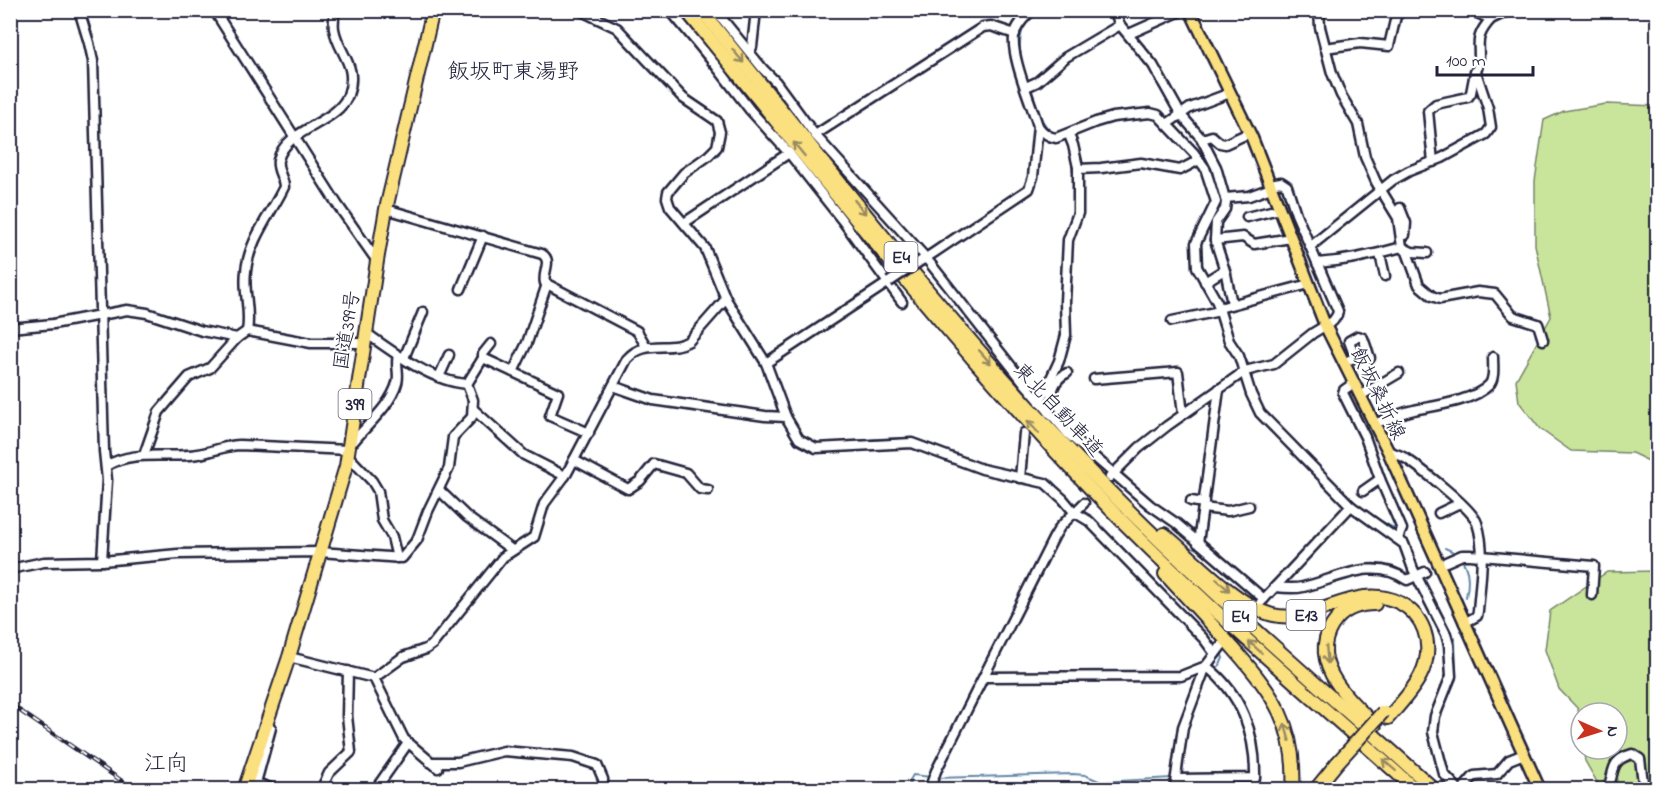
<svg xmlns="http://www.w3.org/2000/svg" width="1668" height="800" font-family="'Indie Flower','Klee One',sans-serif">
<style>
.green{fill:#c9e49b;stroke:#76836b;stroke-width:1.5}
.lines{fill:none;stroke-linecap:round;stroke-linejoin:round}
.stream{stroke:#6589a8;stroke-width:2}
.minor-tunnel{stroke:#d3d3d8;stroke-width:8;stroke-dasharray:8 4;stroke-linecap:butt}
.minor-casing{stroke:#22223b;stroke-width:13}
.major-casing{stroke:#22223b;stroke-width:15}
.highway-casing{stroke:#22223b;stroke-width:16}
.minor{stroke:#fff;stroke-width:8}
.major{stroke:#fbe080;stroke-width:10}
.highway{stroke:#fbe080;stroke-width:12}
.rail-casing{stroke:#22223b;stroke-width:4.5}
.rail{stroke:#fff;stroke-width:2;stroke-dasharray:7;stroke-linecap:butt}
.minor-bridge-casing{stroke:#22223b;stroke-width:13;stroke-linecap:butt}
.highway-bridge-casing{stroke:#22223b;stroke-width:16;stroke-linecap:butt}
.minor-bridge{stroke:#fff;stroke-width:8}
.highway-bridge{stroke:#fbe080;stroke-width:12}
.oneway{stroke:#998a61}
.labels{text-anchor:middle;stroke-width:4.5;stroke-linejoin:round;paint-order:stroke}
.shield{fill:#fff;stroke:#646476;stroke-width:1.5}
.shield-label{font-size:18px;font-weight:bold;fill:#22223b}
.street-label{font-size:20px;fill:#22223b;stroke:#fff}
.quarter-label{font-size:22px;fill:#22223b;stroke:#fff}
</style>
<rect width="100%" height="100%" fill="#fff"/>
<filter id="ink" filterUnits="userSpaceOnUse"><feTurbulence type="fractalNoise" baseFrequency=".0167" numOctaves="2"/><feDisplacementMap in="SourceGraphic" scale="12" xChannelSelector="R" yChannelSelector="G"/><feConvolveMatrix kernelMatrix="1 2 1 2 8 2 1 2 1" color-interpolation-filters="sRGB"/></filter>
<g filter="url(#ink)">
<g class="green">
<polygon points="1606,104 1657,106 1657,465 1632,453 1571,451 1540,429 1519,402 1516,380 1551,317 1535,245 1535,181 1544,120 1564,111"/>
<polygon points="1657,571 1657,783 1649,789 1601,789 1585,761 1583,749 1617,749 1617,713 1581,713 1581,732 1578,709 1559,689 1545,650 1550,611 1607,572"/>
</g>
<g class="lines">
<g class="stream">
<polyline points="590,10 621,26 684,92 716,114 723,122 724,138 719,154 697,169 676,188"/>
<path d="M1020,55C1019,32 1022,24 1041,10"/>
<polyline points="1021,63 1029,83"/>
<polyline points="1031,88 1042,120 1050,132"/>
<path d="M1119,112C1150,108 1156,105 1177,129"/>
<polyline points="1082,123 1095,117 1108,114"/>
<polyline points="1201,156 1211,170 1221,203 1209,226"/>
<polyline points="673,203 682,215"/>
<polyline points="707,245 723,281"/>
<polyline points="1201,260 1204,272"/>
<polyline points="727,292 733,303"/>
<polyline points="1223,308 1233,340"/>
<polyline points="1241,352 1251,368"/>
<polyline points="771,363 789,414"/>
<polyline points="1252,373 1252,386"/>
<polyline points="1262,407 1271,419"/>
<polyline points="831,443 877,439 910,438 946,451"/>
<polyline points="974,462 988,466"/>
<polyline points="1023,474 1051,480 1064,495"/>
<polyline points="1347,496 1363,510"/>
<polyline points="1068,499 1077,508"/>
<polyline points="1370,515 1399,531"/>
<path d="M1445,548C1467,556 1471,575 1466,597"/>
<polyline points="1208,638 1217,647"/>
<polyline points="1201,691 1208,675 1220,665 1223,658 1220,651"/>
<polyline points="1438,737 1440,715 1456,679 1455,638"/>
<polyline points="1444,759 1449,774"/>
<polyline points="936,778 1073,774 1085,775 1101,782 1172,778"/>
<polyline points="909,790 910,780 913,775 931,777"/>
<polyline points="1179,790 1181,769"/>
</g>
<g class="minor-tunnel">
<polyline points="750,102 772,85"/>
<polyline points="1223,644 1258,605"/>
</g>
<g class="minor-casing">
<g id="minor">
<polyline points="79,10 89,43 93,61 104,451 107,480 102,561"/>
<polyline points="214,10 337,204 377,261"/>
<polyline points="579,10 617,28 683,98 717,121 720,132 717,147 708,156 684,173 668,192 667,198 670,207 705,248 726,299 766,363 786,417 799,439 816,448 912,443 982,469 1045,483 1063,499 1074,512 1089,521 1204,639 1215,654"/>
<polyline points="670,10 717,67 750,110 789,153 842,220 902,302"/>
<polyline points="715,10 763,69 776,82 815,135 926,258 1026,385 1068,434 1150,505 1176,523 1264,599"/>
<path d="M1033,10C1025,16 1019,23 1015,32C1008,51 1032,105 1038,126C1043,133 1048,137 1056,138L1096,122L1113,117L1150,113L1158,115L1194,153L1205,168L1216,202L1196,243L1197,267L1217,302L1229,341L1239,356L1251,394L1260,413L1351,506L1404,544L1413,569L1446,634L1449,645L1451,676L1435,716L1433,732L1444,774L1459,790"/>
<polyline points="1114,10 1120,25 1153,65 1181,115 1201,138 1216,167 1226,202 1225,209 1216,222 1215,240 1226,274 1232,304"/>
<polyline points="1319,10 1320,27 1332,73 1341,95 1358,124 1365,157 1376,182 1398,218 1402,247 1407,252 1419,285 1432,296 1440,299 1478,292 1495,294 1513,316 1538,324 1543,340"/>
<polyline points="1470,10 1491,19 1508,11"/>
<polyline points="1129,34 1183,10"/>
<polyline points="1325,48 1360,43 1389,46 1396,16 1403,10"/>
<polyline points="749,51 752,47 756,10"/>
<polyline points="1026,87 1037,82 1066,57 1120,25"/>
<polyline points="1167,124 1190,108 1230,93"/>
<polyline points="815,135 983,27 991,26 1015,34"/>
<polyline points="1202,139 1212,136 1220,143 1225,144 1249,133"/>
<polyline points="1433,162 1428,111 1436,104 1468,97 1471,93 1475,72"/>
<polyline points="1078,169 1101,168 1141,163 1180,170 1199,160"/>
<polyline points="1225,198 1249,196 1271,188"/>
<polyline points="1400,208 1406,223 1405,235"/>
<path d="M386,209L542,254C553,261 542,272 545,283L637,331L646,346"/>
<polyline points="1247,217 1279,209"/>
<polyline points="684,223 789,153"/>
<polyline points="1215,240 1243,237 1254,244 1291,238"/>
<path d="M1311,246L1393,180L1409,171L1442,158L1486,134L1491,127L1488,108L1476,72C1485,48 1469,43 1491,19"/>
<polyline points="1380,254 1385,276"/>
<polyline points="923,260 1029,189 1033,177 1038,126"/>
<path d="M1317,263C1346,261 1374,255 1402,247L1412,252L1427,253"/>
<polyline points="1205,282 1224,270"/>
<polyline points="461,289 483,236"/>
<polyline points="1219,308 1309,284"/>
<polyline points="1172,321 1220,311"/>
<polyline points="10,328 53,324 127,310 147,313 202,331 237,338"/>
<polyline points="247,331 311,343 364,343"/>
<path d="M366,333C394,353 433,382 467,384L483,358L558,393L550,416L589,433"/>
<polyline points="404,358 423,312"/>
<polyline points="483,358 483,354 491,344"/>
<polyline points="766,363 889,282"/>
<polyline points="1344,363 1355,357 1349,341 1358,336 1363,338 1370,358"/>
<polyline points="513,372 527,343 547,284"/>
<polyline points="439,377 449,355"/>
<polyline points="1094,379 1178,372 1183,414"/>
<polyline points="1354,383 1344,390 1343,393 1365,437 1380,479 1402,529 1398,538"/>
<polyline points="613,386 653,400 765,416 786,417"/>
<polyline points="1360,396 1399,373"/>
<polyline points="1040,402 1059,361 1066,335 1065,302 1068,240 1078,213 1078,167 1073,145 1069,135"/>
<polyline points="473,409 524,455 565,476"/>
<path d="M1049,413C1052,397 1050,381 1067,373"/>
<path d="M1374,424C1387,419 1400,413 1414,410C1434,406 1474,401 1489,385C1495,379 1493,365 1493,357"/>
<path d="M349,443L354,441C368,424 391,405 397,383C400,373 395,366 398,355"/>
<path d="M1388,451C1393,453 1400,455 1405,458C1419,467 1473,509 1477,523C1486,550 1480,583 1478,611L1477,616L1464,623"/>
<path d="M144,455L159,412L170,399L189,377L210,368L237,338L247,331C251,311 243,292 246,271C249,240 271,214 284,187C284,177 276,171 278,160C286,128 337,124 348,95C359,65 338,53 334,29C333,23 334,17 335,10"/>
<polyline points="347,457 351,459 372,481 378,491 382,520 392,537 397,558"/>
<polyline points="574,460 628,489 640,481 654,464 686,473 700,489 708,490"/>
<path d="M106,466C135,449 166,459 198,454C212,452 223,446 239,445L348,450"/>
<polyline points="1110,477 1139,448 1167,426 1245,371 1274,364 1313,333 1333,321 1337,315 1338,311 1296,214 1287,186 1281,182 1270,184"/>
<polyline points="1020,478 1024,433"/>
<polyline points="439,490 467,517 512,550"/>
<polyline points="1363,491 1380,479"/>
<polyline points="1191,501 1204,503"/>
<polyline points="1203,508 1228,511 1249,506"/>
<polyline points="1439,513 1460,503"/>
<polyline points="1198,543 1219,389"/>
<polyline points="1446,562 1462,555 1470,555 1594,566 1592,595"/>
<polyline points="10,569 44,562 102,561 178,554 320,552 402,558 417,540 428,511 449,468 453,437 472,417 473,400 467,384"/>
<path d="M1275,587C1284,588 1295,589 1303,587C1338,579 1373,556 1407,580L1425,572"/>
<polyline points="1261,602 1351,506"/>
<polyline points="289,657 374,678 404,739 438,768"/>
<polyline points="984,677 1181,676 1206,666 1222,645"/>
<path d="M374,678L403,657L426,649L433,644L503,557L534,537L544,504L567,473L627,359C646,338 669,353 689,341L726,299"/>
<polyline points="430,762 458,762 504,751 573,757 597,765 603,779 604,790"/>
<polyline points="256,783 276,790"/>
<polyline points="254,790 271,728"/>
<polyline points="321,790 329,773 351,752 347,716 348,671"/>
<polyline points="375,790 408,743"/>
<polyline points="929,790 936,771 1054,537 1060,527 1084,503"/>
<path d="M1174,790L1183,727L1206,666C1241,693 1256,734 1255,778L1177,779"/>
<polyline points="1462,790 1474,776 1497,774 1509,760 1524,754"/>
<path d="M1607,790C1616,772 1608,761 1632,754L1640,759L1644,790"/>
</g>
</g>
<g class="major-casing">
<polyline id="major" points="1190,10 1252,138 1325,325 1388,451 1540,790"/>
</g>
<g class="highway-casing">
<g id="highway">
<path d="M686,10C812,164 934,322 1070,467C1178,583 1298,685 1416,790"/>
<path d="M701,10C825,162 943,319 1079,460C1191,577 1315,682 1435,790"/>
<path d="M1164,534C1193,557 1238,607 1273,615C1317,625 1356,580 1400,603C1411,609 1420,619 1424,630C1437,666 1410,693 1388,718"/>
<path d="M1165,574C1188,599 1211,623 1234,649C1273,694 1297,726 1293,790"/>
<path d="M1375,725C1348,699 1303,659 1337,619C1347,608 1360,604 1375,604"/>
<polyline points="244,790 289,657 346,466 377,261 386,209 433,10"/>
<polyline points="1315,790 1337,763"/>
</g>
</g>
<use href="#minor" class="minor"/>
<use href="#major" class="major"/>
<use href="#highway" class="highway"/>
<g class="rail-casing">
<g id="rail">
<polyline points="10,704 135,790"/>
<polyline points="10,784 19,790"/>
</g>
</g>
<use href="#rail" class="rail"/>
<g class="minor-bridge-casing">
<polyline id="minor-bridge" points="889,282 922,260"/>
</g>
<g class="highway-bridge-casing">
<polyline id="highway-bridge" points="1337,763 1383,712"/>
</g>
<use href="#minor-bridge" class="minor-bridge"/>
<use href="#highway-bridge" class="highway-bridge"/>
</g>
<defs><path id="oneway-shaft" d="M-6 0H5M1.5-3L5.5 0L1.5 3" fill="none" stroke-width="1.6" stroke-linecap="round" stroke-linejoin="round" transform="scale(1.5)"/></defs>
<g class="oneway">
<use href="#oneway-shaft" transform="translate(738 56) rotate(51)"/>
<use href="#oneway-shaft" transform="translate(799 149) rotate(-129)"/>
<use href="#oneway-shaft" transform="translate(860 207) rotate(51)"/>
<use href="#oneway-shaft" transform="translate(985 357) rotate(49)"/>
<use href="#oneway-shaft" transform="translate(1033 427) rotate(-132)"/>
<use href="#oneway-shaft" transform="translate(1223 585) rotate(42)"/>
<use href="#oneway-shaft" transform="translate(1255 647) rotate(-138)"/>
<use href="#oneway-shaft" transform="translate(1327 655) rotate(85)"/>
<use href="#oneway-shaft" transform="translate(1287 732) rotate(-106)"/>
<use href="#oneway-shaft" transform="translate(1389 765) rotate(-139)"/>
</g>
</g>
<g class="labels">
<g class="shield">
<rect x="884.5" y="242" width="33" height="30" rx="4.5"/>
<rect x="338.5" y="389" width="33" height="30" rx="4.5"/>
<rect x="1286.5" y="600" width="39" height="30" rx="4.5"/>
<rect x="1223.5" y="601" width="33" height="30" rx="4.5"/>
</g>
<g class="shield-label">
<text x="901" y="263">E4</text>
<text x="355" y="410">399</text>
<text x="1306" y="621">E13</text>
<text x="1240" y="622">E4</text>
</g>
<g class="street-label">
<text transform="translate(346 330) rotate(-81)" y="7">国道399号</text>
<text transform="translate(1379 393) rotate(64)" y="7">飯坂桑折線</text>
<text transform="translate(1059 409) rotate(47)" y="7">東北自動車道</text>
</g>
<g class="quarter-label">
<text x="513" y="78">飯坂町東湯野</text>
<text x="166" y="770">江向</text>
</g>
</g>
<rect width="1668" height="800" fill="none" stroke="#fff" stroke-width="36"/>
<rect x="18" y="18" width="1632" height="764" fill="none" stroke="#22223b" stroke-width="2" filter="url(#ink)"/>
<g transform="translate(1599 731) rotate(93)"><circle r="28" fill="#ffffff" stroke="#a7a7b1" stroke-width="1.5"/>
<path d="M0-4.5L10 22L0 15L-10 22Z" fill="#c8321e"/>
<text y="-9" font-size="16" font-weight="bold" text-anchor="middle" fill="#22223b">N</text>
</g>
<path d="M1437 66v9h96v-9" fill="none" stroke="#22223b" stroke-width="3"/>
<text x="1446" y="66" font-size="18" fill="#22223b" stroke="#ffffff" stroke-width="4.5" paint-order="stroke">100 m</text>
</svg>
